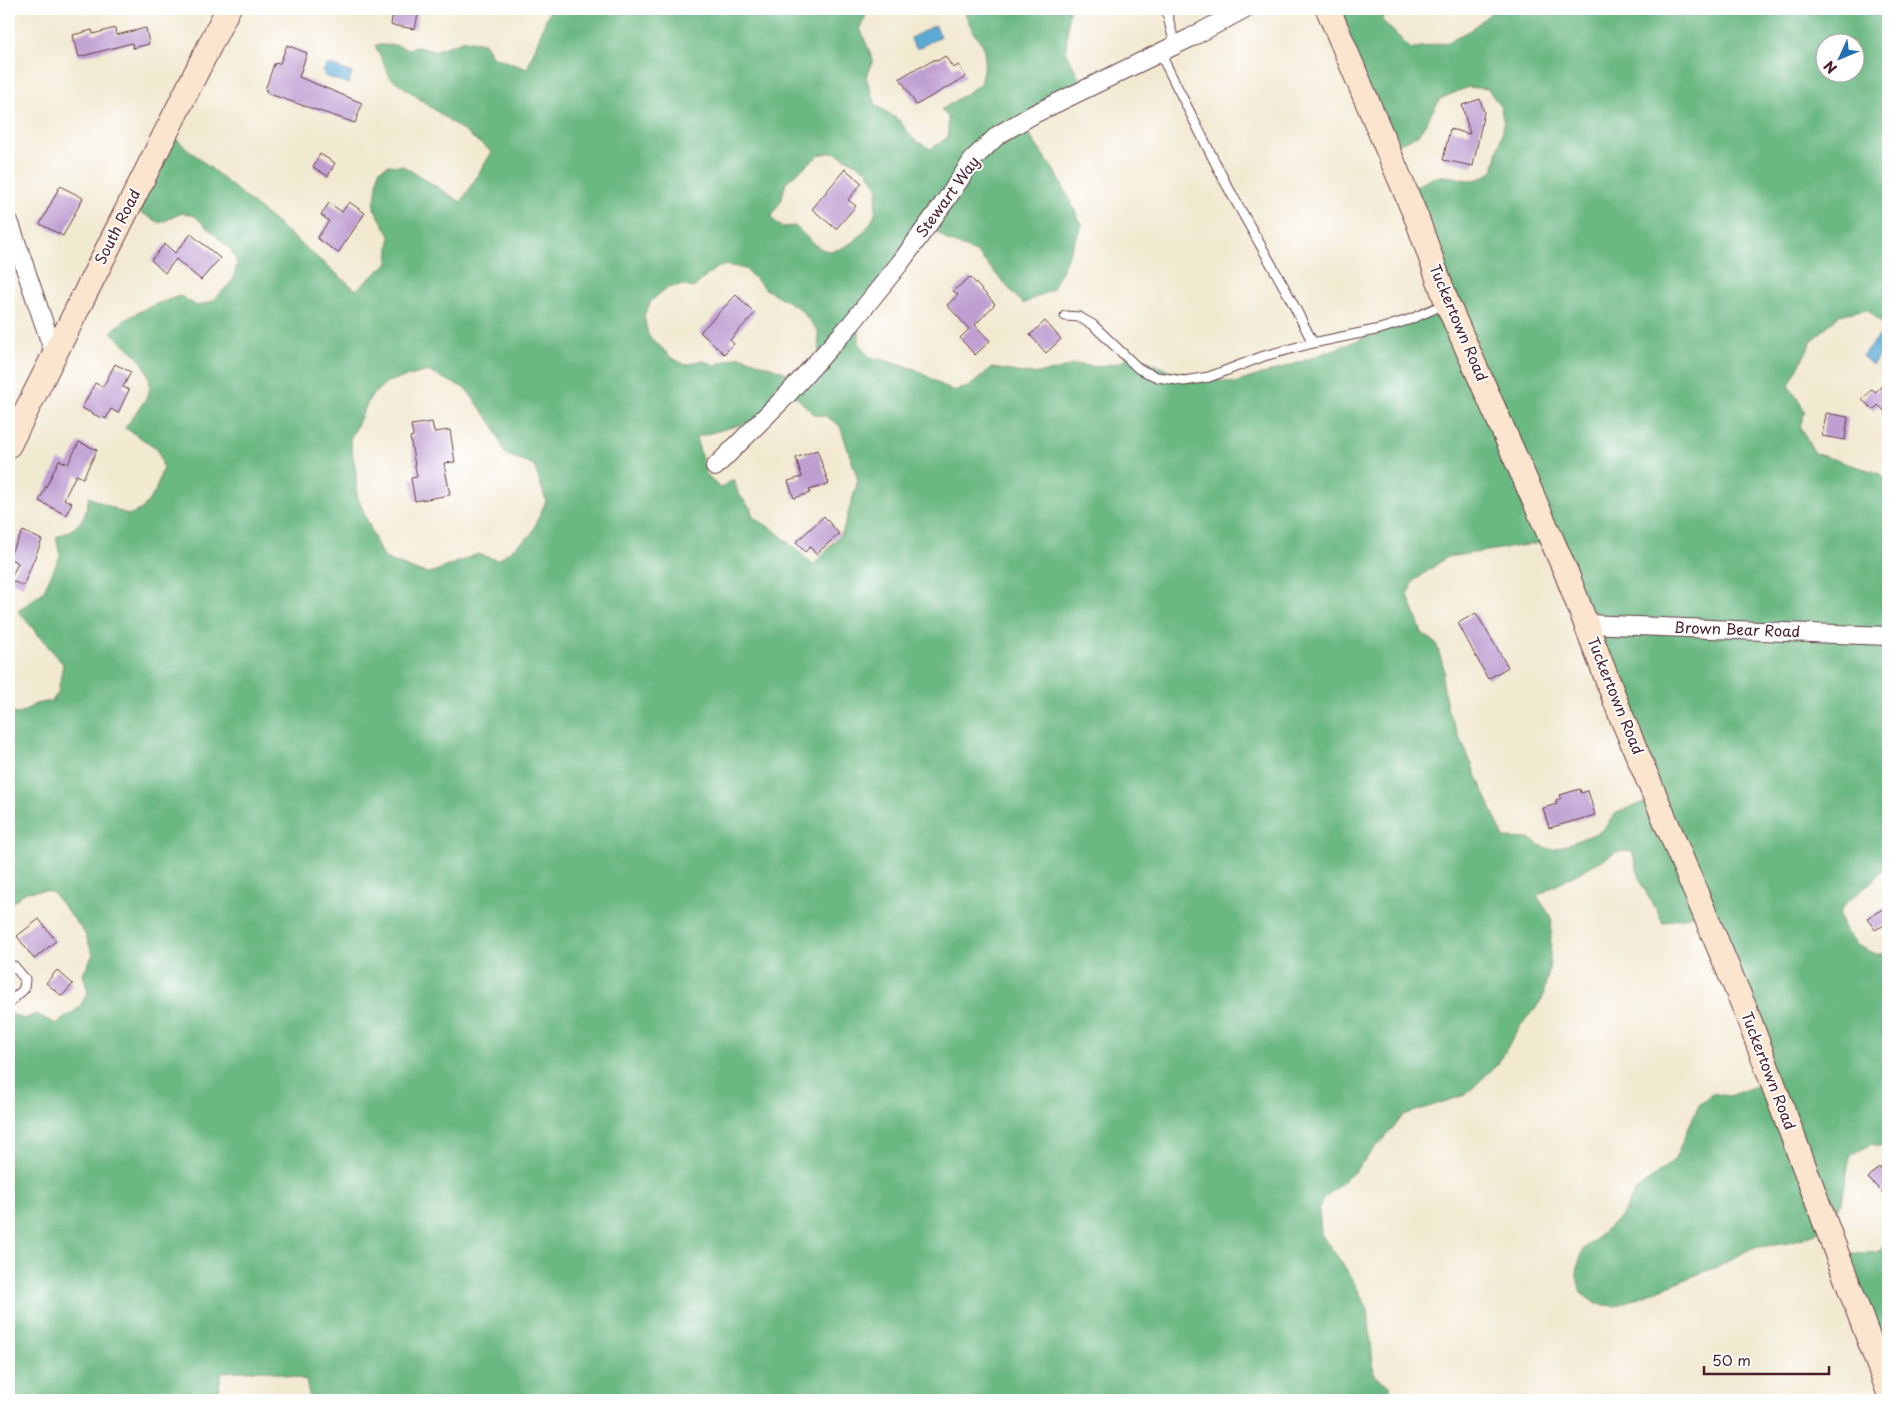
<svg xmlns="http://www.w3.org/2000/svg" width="1897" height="1409" font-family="'Playpen Sans',sans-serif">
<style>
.forest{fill:#6ab882;stroke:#5a6c56;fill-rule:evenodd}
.water{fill:#5aaad4;stroke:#526480}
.building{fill:#bf9fd2}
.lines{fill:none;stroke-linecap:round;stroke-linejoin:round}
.lane-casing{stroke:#633d44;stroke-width:11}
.street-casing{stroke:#633d44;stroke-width:20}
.secondary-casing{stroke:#633d44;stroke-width:26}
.lane{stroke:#fff;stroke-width:9}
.street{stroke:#fff;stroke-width:18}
.secondary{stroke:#fbe5cf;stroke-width:24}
.labels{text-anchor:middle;stroke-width:4;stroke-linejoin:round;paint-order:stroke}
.street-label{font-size:15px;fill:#4a1f2b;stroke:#fff}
</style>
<rect width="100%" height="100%" fill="#fff"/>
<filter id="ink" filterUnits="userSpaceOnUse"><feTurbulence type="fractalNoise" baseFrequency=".02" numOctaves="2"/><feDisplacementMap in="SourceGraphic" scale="10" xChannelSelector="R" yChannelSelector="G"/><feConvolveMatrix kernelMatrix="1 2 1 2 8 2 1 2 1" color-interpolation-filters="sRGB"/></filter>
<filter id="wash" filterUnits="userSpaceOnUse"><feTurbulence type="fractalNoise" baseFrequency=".0096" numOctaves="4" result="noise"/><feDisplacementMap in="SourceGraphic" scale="20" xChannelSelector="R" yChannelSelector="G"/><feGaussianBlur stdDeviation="1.12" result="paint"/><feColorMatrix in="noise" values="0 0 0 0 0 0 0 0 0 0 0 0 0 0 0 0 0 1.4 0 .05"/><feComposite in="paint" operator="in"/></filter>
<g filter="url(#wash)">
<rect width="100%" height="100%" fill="#f2e9d1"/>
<g class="forest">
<path d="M550,9H869L860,28L873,60L866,77L876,105L899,120L913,139L931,149L948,137V117L941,110L980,84L985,60L983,45L973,32L963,9H1069L1066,52L1085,89L1021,123L1057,175L1082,225L1053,289L1023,304L976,252L948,241L930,226L859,326V342L868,356L915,369L952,391L969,387L991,368L1031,374L1055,371L1075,364L1098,367L1122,362L1129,352L1167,370L1234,383L1298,363L1445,307L1405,192C1413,188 1433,176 1441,176C1465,176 1469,188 1493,171L1504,125L1501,108L1488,89L1468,87L1440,99L1419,134L1385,150L1325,9H1385L1382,20L1411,49L1448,42L1472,29L1495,9H1888V329L1867,309L1839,315L1812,341L1789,385L1805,411L1800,427L1814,453L1881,474L1888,483V863L1873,881L1845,904L1840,914L1843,928L1857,945L1876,954H1888V1045L1884,1060L1888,1070V1147L1871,1144L1850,1156L1842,1202L1824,1229L1818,1232L1789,1243L1752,1248L1717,1267L1616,1306L1597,1304L1581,1294L1576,1271L1583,1250L1622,1215L1635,1192L1675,1159L1698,1106L1712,1093L1729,1096L1769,1081L1700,913L1662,923V920L1659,918L1660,915L1656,911L1657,908L1653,906L1641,882L1632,851L1616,852L1537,896L1552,918L1549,970L1542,1000L1521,1025L1497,1065L1465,1095L1404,1115L1356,1170L1323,1199L1319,1209L1321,1234L1349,1273L1368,1309L1374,1375L1390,1386L1391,1400H310L306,1380L265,1370L222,1372L216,1400H9V1013L24,1019L36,1014L56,1024L79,1008L88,992L83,974L93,954L84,932L53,893L44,890L26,892L9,905V713L20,714L35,704L52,701L58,693L63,664L18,611L43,592L60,556L56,537C80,527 84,522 89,497L128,515L142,509L155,492L163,467L158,449L125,428C130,420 147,399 149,392C155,366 127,347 111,332C132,312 152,305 180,296L197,306L213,301L233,280L237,263L231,250L195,216L182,213L160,223L129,206L170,134L356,290L388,263L390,236L374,208L379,170L389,165L403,166L461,202L492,152L390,77L375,45H396L407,49L417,47L434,51L465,40L484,43L492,56L527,69ZM1824,42H1854V72H1824ZM834,152L867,170L878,189C875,198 877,208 874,216C868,231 841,258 822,249C813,245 803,233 795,226L782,227L772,219L773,213L781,201L786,182L819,155ZM727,265L745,269L764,288L799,308L818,331L819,353L793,375L740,356L715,365L701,360L686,365L672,358L648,335L644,316L651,301L668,287L683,285L693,288L716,268ZM428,371L466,389L494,426L505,454L534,465L546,501L531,535L498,560L478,554L430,573L417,571L385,558L379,549L357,496L356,472L350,440L371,396L387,382ZM791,392L815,415L826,416L840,426L858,480L843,531L814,565L774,530L753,517L751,509L738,493L734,479L721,488L706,474L696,437L761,419ZM1547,542L1650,800L1616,813L1602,831L1553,850L1539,845L1531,839L1504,838L1447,708L1442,677L1445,672L1436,643L1422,633L1408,595L1414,581L1447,557Z"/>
<polygon points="1888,1242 1888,1395 1835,1254 1877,1252"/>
</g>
<g class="water">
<polygon points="935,25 941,36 917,49 915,46 914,47 911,38"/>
<polygon points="328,64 352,73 348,84 324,76 325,72 323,71"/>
<polygon points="1881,334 1888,340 1888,345 1872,365 1862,356"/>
</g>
<g id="blocks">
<g class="building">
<polygon points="393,9 419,9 415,29 391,25"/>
<polygon points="115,28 116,35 146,28 149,44 133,48 132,43 79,57 73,35 92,30 93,34"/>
<polygon points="287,45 307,53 299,77 362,103 355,123 266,93 267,90 265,90 274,64 280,63"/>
<polygon points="945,56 953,68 959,65 966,77 916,105 900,78 922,65 923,66 936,59 937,61"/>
<polygon points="1480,99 1484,112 1473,166 1443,160 1450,129 1470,134 1462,105"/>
<polygon points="320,154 335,163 328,176 313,167"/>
<polygon points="845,169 862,183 848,200 856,206 836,229 812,209"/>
<polygon points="60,186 83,198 63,236 40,224"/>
<polygon points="349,202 365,213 338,253 317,238 329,221 321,215 329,203 342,212"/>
<polygon points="191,234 220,258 201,280 176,259 165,273 151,260 165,244 175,253"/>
<polygon points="970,277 995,304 975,325 990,341 975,355 960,338 969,329 947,305 958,295 953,291"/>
<polygon points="736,295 755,313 730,340 734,344 724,354 700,332"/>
<polygon points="1045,321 1061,339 1046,353 1030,335"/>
<polygon points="115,364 131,372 123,387 129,390 118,413 111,409 106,419 102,417 101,418 82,408 95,383 103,387"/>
<polygon points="1888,379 1888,414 1878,405 1874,410 1862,400 1872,389 1876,392"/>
<polygon points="1826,413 1848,417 1845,440 1822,436"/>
<polygon points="432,422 434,432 450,430 455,462 444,463 450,495 415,501 411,478 417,477 410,437 413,436 411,425"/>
<polygon points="79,442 97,450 83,478 76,475 64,499 72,503 66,515 39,501 59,460 68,464"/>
<polygon points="817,450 829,484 809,490 810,493 794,498 788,481 802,477 796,458"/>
<polygon points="824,516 839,534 816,554 810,547 805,552 796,542"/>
<polygon points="23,531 42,540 23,586 10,580 18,563 9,558 9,556"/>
<polygon points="1476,613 1508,667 1488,679 1458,623"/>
<polygon points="1580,789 1581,793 1588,791 1595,815 1549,828 1543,808 1557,804 1556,800 1561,798 1560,795"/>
<polygon points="1888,906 1888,923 1875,930 1867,918"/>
<polygon points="39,919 56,941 34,959 17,936"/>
<polygon points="57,970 73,984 62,996 46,983"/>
<polygon points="1879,1167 1888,1176 1888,1198 1868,1178"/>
</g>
</g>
</g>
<g filter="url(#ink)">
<use href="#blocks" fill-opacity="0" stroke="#633d44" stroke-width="1"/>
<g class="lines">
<g class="lane-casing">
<g id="lane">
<polyline points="1166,9 1175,45"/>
<polyline points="1160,53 1225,182 1288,294 1313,343"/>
<polyline points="1065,316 1079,317 1093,325 1139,369 1157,377 1184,381 1209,377 1264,356 1313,343 1380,329 1411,319 1447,303"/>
<polyline points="9,966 14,966 25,979 24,989 9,1003"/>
</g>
</g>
<g class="street-casing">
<g id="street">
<polyline points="9,221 54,353"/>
<polyline points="715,467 787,395 851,324 900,263 946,200 974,158 998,135 1034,114 1190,38 1244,9"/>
<polyline points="1586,624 1888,636"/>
</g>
</g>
<g class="secondary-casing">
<g id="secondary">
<polyline points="1328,9 1417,219 1447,303 1566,572 1622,718 1745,1009 1888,1390"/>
<polyline points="9,445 228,9"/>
</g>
</g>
<use href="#lane" class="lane"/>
<use href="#street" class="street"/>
<use href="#secondary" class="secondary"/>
</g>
</g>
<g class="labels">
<g class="street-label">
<text transform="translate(948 197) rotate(-54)" y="5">Stewart Way</text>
<text transform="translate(118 227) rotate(-63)" y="5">South Road</text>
<text transform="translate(1458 323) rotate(67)" y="5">Tuckertown Road</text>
<text transform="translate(1737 630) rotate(2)" y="5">Brown Bear Road</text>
<text transform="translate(1615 696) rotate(68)" y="5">Tuckertown Road</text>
<text transform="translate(1768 1071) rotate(69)" y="5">Tuckertown Road</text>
</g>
</g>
<rect width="1897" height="1409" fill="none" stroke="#fff" stroke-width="30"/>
<g transform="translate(1840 58) rotate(226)"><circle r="24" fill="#ffffff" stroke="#b7a5aa"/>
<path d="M0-4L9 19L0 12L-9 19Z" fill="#1f6fb2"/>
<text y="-8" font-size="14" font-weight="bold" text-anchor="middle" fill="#4a1f2b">N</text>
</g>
<path d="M1704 1366v8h125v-8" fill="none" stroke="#4a1f2b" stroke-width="2.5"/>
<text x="1712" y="1366" font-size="15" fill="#4a1f2b" stroke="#ffffff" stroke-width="4" paint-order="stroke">50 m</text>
</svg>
